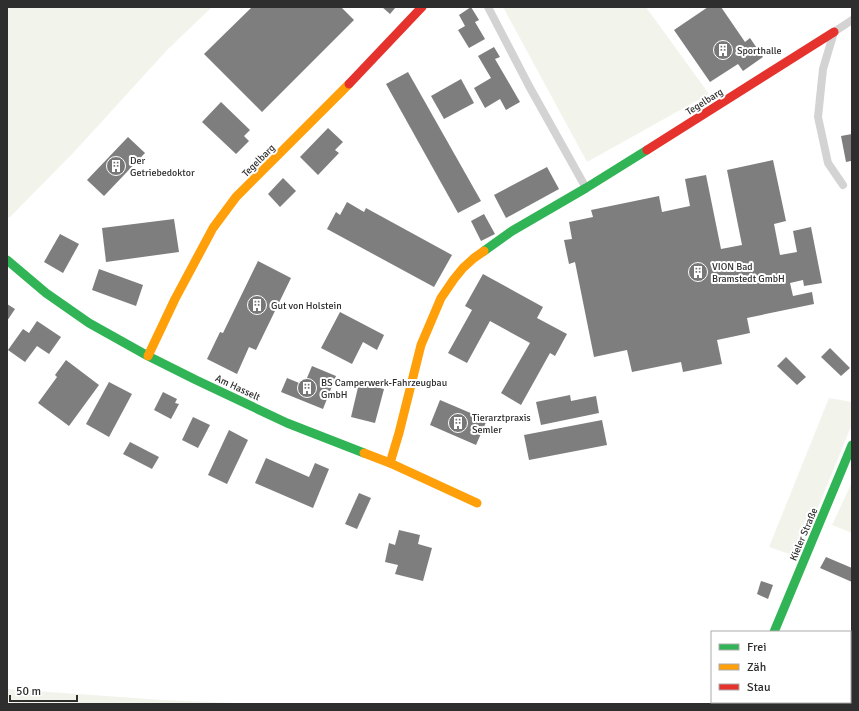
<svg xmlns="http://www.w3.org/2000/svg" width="859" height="711" font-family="Signika,sans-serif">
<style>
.green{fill:#f2f4ec}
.building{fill:#7e7e7e}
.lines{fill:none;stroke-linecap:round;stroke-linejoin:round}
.street{stroke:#d3d3d3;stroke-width:8}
.fast{stroke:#30b455;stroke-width:9}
.slow{stroke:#ff9f0a;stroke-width:9}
.jam{stroke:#e5322d;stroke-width:9}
.labels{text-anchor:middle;stroke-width:4;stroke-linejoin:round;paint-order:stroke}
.poi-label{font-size:10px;fill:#2e2e2e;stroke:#fff;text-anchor:start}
.street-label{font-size:10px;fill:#2e2e2e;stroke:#fff}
</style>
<rect width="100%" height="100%" fill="#fff"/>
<g class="green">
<polygon points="7,7 212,7 167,50 75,151 10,217 7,218"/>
<polygon points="503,7 646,7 709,94 587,162"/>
<polygon points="829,398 852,402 852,424 798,557 769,547"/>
<polygon points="852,482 852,533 832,525"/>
<polygon points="7,689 163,700 262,704 27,704 7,702"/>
</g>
<g class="building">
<polygon points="252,7 341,7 354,20 262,112 204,54"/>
<polygon points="382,7 396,7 390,14"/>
<polygon points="471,7 479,20 475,22 485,39 469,48 458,30 465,26 459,15"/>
<polygon points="708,7 721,7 745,42 750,38 763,57 743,71 738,64 710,82 674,30"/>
<polygon points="494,47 500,57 495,59 520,102 506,110 500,99 485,108 474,88 491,78 478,56"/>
<polygon points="408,72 481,201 458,213 386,84"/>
<polygon points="461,79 474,103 444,119 431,96"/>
<polygon points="221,102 250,130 244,136 249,141 236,154 202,122"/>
<polygon points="328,128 343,142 335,150 339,153 318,175 300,157"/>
<polygon points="852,134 852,165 851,165 851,161 846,162 841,136"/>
<polygon points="128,137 145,153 104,196 87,180"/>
<polygon points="773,160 786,221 774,224 780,255 797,252 793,231 811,227 822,283 804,286 803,280 790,283 793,296 812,292 814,304 747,318 750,333 717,340 722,364 683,372 681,362 632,372 627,350 594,357 575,262 569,264 564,240 572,239 569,222 593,217 591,210 659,196 662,212 690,206 685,179 706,175 721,249 742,245 727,170"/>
<polygon points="547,167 559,189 506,218 494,195"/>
<polygon points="283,178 296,191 280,207 268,194"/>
<polygon points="347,202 364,212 366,208 452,255 434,287 327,229 336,212 340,215"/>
<polygon points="484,214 495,234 481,241 471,221"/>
<polygon points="174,219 179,252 106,262 102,228"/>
<polygon points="60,234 79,244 63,273 44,262"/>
<polygon points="258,261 291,278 256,350 249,347 237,374 207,359 220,332 223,333"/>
<polygon points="99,269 143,285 136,306 92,290"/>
<polygon points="483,274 543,307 537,318 567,334 555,356 550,353 521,405 501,393 530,343 490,321 467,363 448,353 472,310 465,306"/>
<polygon points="7,304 15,309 7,321"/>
<polygon points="340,312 384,335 377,350 363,342 352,364 321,348"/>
<polygon points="37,321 61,337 49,354 37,346 25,362 8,350 23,329 29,333"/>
<polygon points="830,348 850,368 841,376 821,357"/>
<polygon points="786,357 806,377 797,385 777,366"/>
<polygon points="66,360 99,385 69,426 38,403 57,377 55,375"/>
<polygon points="312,366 336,376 323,409 281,392 287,378 304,385"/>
<polygon points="109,382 132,394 109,437 86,424"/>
<polygon points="359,383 384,389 375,423 351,417"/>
<polygon points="163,392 177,399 175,403 179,404 171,419 154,410"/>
<polygon points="570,395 571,401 596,396 599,413 541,425 536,402"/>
<polygon points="440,400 487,420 476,445 430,425"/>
<polygon points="193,417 210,425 198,448 182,440"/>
<polygon points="602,420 607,445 529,460 524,435"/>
<polygon points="229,430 248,440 227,484 208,475"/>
<polygon points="130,442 159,457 152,469 123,454"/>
<polygon points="266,458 309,477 315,463 329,469 313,508 255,483"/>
<polygon points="359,493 371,498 357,529 345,524"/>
<polygon points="399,530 420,535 418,544 432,548 423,581 395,574 398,565 385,562 389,543 395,545"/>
<polygon points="826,557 852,568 852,582 820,568"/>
<polygon points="761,581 773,585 768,599 757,594"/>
</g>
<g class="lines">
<g class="street">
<polyline points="488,7 529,86 586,188"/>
<polyline points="843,185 828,163 818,117 823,69 834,32 852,20"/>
</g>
<g class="fast">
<polyline points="484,251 512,231 586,188 647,150"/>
<polyline points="7,260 46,293 89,323 148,356 196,380 287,423 364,453"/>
<polyline points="774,632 852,445"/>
<polyline points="742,704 743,702"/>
</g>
<g class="slow">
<polyline points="148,356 175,299 213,228 236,197 349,84"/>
<polyline points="364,453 390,463 477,503"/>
<polyline points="390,463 399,433 421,345 441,298 454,279 463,268 474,258 484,251"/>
</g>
<g class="jam">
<polyline points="349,84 422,7"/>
<polyline points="647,150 834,32"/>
</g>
</g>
<defs>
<g id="building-disc" transform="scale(1)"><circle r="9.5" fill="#777" stroke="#fff"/><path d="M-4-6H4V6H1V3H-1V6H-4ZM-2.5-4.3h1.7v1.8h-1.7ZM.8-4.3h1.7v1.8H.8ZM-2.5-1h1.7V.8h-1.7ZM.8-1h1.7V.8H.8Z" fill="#fff"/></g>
</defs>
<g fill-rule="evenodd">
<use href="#building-disc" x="723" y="50"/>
<use href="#building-disc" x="116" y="166"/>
<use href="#building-disc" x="698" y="272"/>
<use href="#building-disc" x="257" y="305"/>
<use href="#building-disc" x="307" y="388"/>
<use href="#building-disc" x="458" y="423"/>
</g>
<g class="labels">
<g class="poi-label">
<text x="737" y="54">Sporthalle</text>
<text x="130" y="164">Der<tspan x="130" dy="12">Getriebedoktor</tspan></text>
<text x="712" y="270">VION Bad<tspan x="712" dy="12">Bramstedt GmbH</tspan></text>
<text x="271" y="309">Gut von Holstein</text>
<text x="321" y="386">BS Camperwerk-Fahrzeugbau<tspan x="321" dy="12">GmbH</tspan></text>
<text x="472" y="421">Tierarztpraxis<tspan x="472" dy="12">Semler</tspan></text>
</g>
<g class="street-label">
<text transform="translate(704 101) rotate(-32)" y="4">Tegelbarg</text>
<text transform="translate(258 160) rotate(-45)" y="4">Tegelbarg</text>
<text transform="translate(238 387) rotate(25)" y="4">Am Hasselt</text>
<text transform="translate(803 534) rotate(-67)" y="4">Kieler Straße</text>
</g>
</g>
<rect width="859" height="711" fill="none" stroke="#2e2e2e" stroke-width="16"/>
<rect x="711" y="631" width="140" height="72" fill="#ffffff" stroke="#ababab"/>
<rect x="719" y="644" width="20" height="6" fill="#30b455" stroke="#ababab"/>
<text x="747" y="651" font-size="12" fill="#2e2e2e">Frei</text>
<rect x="719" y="664" width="20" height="6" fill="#ff9f0a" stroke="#ababab"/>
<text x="747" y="671" font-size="12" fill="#2e2e2e">Zäh</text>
<rect x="719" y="684" width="20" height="6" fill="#e5322d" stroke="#ababab"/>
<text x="747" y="691" font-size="12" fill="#2e2e2e">Stau</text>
<path d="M10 695v6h67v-6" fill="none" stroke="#2e2e2e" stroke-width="2"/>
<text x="16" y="695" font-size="12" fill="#2e2e2e" stroke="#ffffff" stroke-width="3" paint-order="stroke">50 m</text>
</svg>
